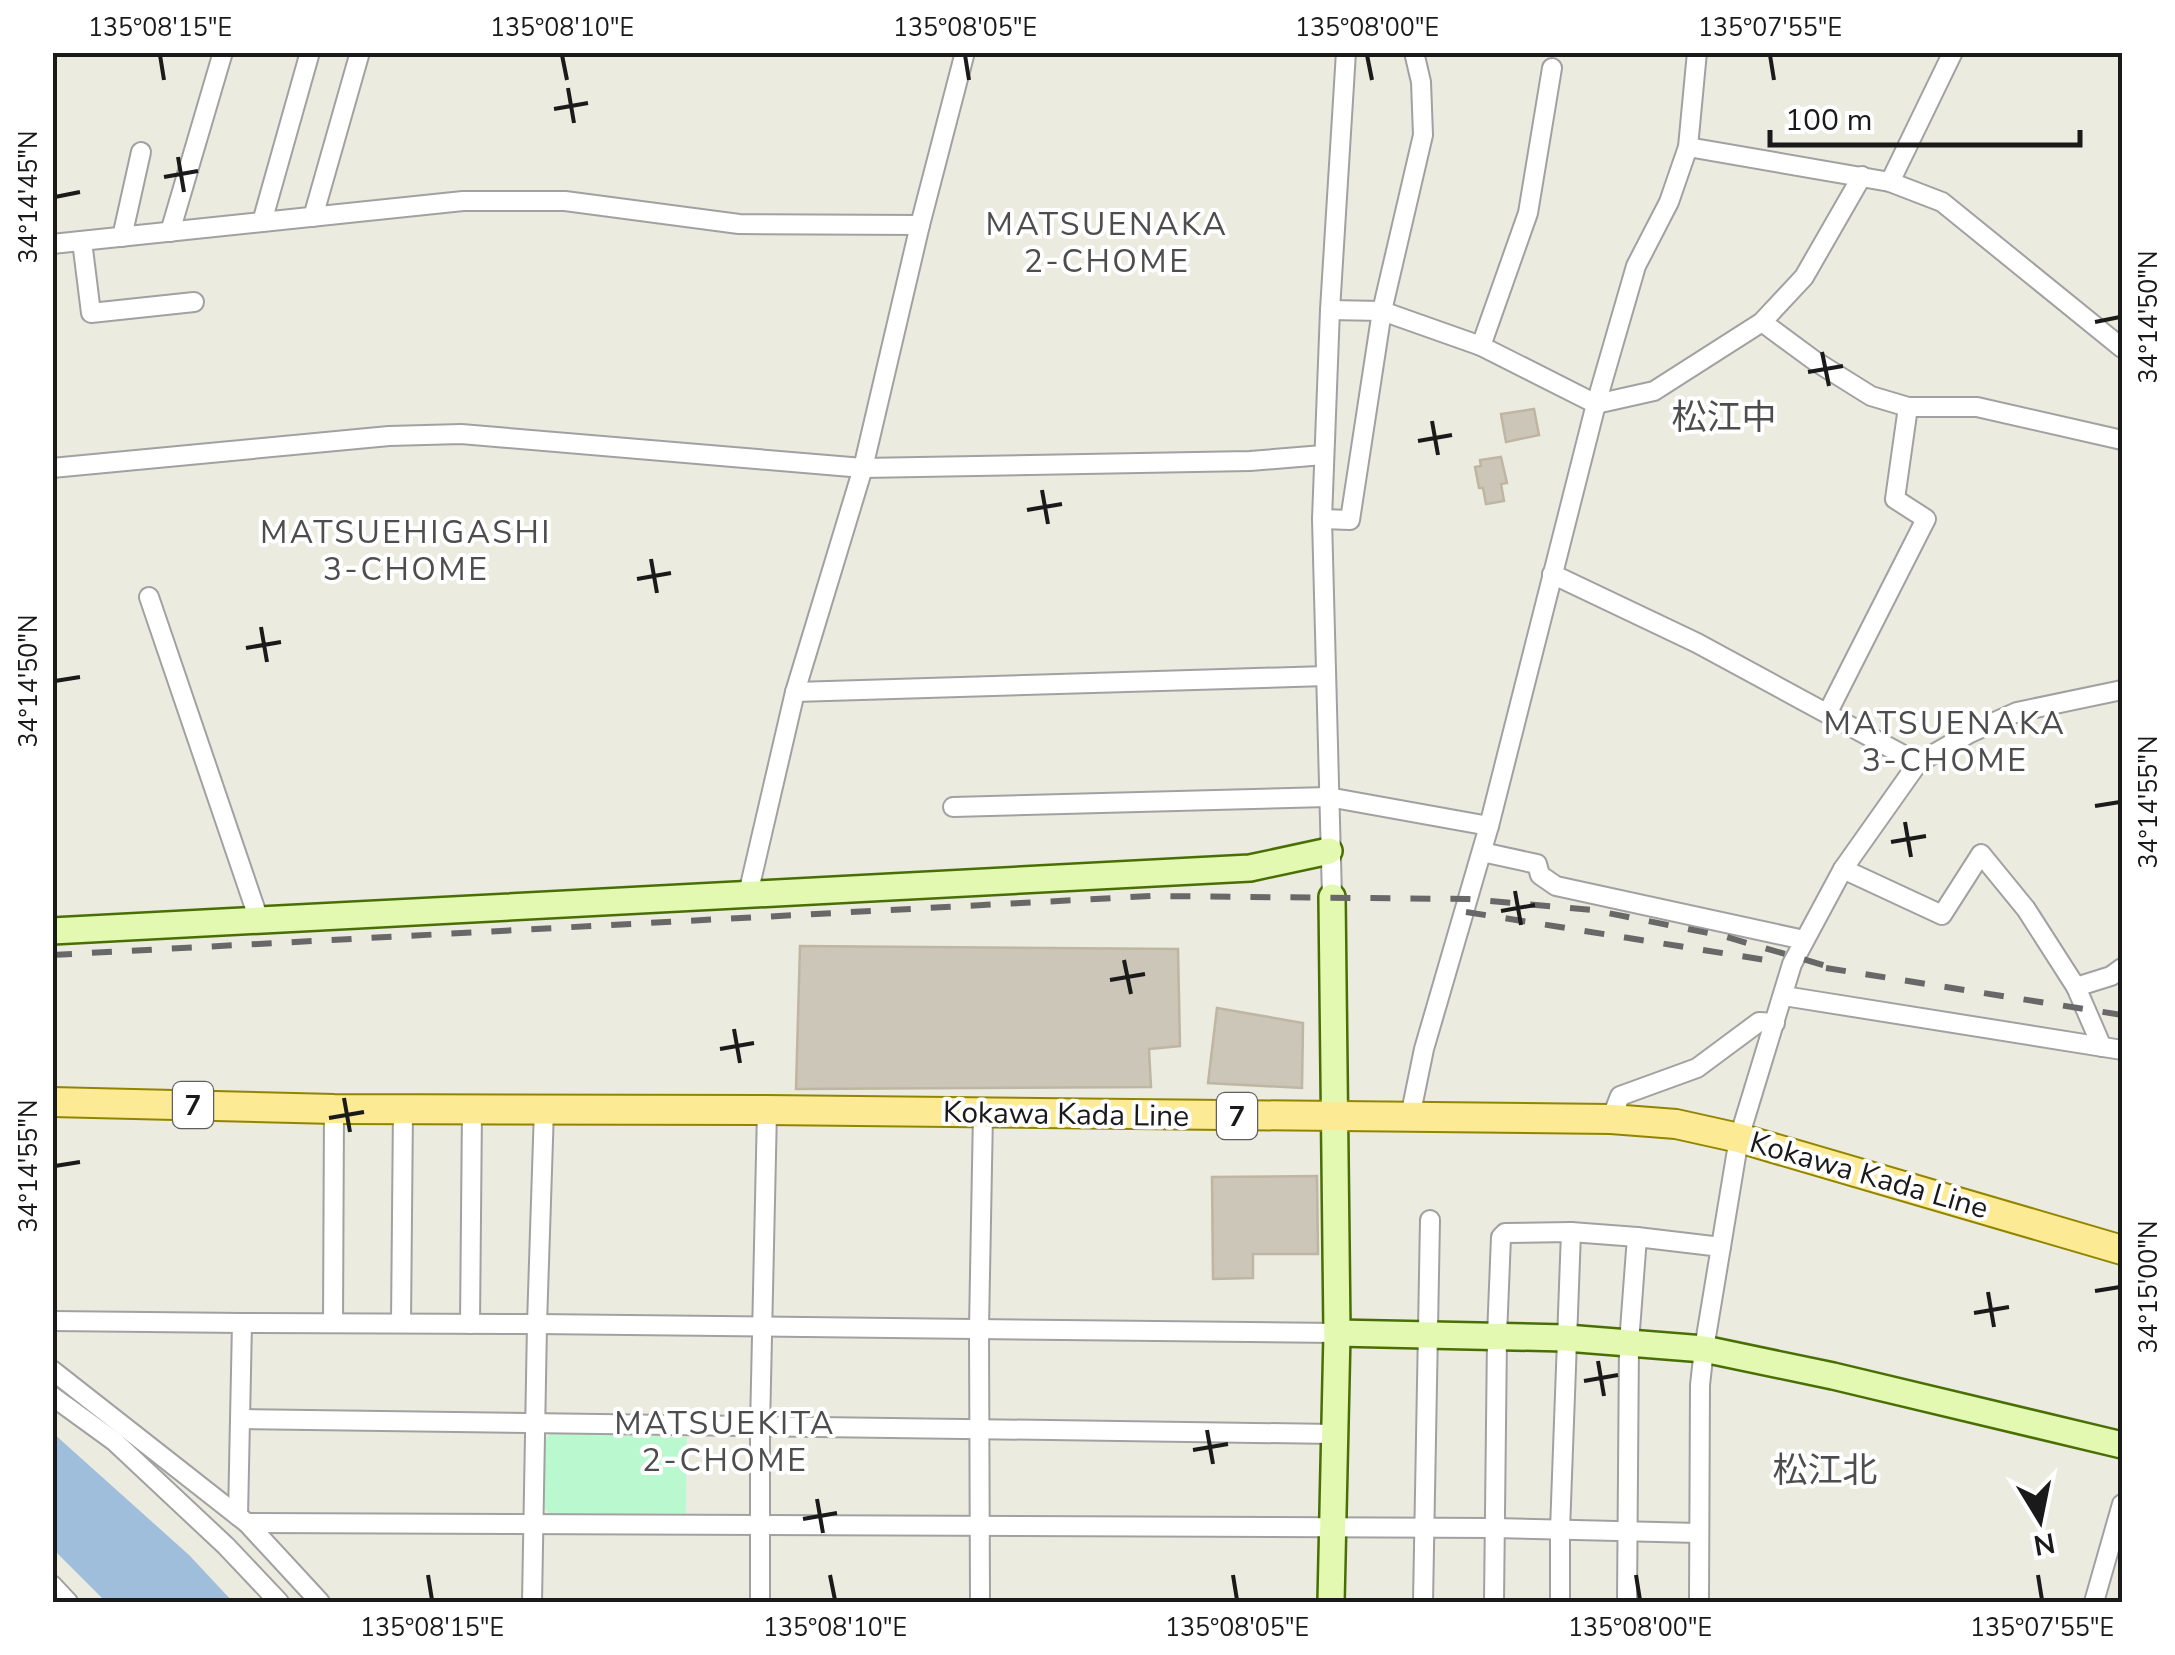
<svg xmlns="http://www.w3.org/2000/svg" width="2175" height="1655" font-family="'Nunito Sans','Noto Sans JP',sans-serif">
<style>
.park{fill:#baf9cf}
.water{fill:#9fbedb}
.building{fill:#ccc6b9;stroke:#beb5a2;stroke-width:2.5}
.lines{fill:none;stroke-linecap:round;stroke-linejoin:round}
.street-casing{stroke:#a1a1a1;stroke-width:22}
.secondary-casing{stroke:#496f04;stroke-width:30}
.primary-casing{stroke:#918500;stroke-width:32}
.street{stroke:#fff;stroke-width:18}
.secondary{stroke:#e3f9b1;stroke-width:25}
.primary{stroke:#fcea95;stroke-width:28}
.rail{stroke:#686868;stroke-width:6;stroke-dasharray:20 20;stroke-linecap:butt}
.ticks{fill:none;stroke:#1a1a1a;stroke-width:4}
.labels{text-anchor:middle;stroke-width:8;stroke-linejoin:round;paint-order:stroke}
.shield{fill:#fff;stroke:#5f5f5f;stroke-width:2.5}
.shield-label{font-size:28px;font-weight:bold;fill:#1a1a1a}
.street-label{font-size:30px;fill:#1a1a1a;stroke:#fff}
.neighbourhood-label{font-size:32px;letter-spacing:2.5px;fill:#4d4d4d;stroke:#fff}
.quarter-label{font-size:35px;fill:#4d4d4d;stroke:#fff}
.neatline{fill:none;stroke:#1a1a1a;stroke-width:4}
.ticks-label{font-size:25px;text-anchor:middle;fill:#1a1a1a}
</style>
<rect width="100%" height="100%" fill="#ecebdf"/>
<polygon class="park" points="550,1434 687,1437 686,1513 550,1514 545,1509 545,1439"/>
<polygon class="water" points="53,1433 189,1555 233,1602 106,1602 53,1549"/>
<g class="building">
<polygon points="1534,409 1539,435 1506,442 1501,414"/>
<polygon points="1501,457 1507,483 1501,484 1504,501 1486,504 1483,488 1479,488 1475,467 1481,466 1480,460"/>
<polygon points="800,946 1178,949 1180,1046 1149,1049 1151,1087 796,1089"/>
<polygon points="1217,1008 1303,1023 1302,1088 1208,1083"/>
<polygon points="1317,1176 1318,1254 1253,1254 1253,1278 1213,1279 1212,1177"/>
</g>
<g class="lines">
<g class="street-casing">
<g id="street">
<polyline points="1688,147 1890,182 1942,202 2122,348"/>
<polyline points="1890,182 1953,52"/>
<polyline points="313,217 360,52"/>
<polyline points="262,222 310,52"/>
<polyline points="170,232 223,52"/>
<polyline points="122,237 141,152"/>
<polyline points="82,241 91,313 194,302"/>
<polyline points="52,244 463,201 565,201 739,224 920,225"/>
<polyline points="1330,310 1382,311 1481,346 1596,404 1654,391 1762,322 1804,277 1862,176"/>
<polyline points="1762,322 1815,361 1871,396 1908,407 1977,407 2122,440"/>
<polyline points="1481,346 1528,213 1552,68"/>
<polyline points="52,468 389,436 461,434 863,468 1250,461 1323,455"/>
<polyline points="1322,519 1350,520 1382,311 1423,135 1421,82 1414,52"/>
<polyline points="1552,574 1697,643 1918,763"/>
<polyline points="149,597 259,920"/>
<polyline points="795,692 1326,676"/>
<polyline points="1828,712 1926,519 1895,499 1908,407"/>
<polyline points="953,807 1328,797 1489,826"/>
<polyline points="1482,852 1537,864 1540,875 1556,886 1804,940"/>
<polyline points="1843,869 1942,915 1981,854 2026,909 2076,987"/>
<polyline points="748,894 795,692 863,468 920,225 965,52"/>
<polyline points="1332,897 1322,519 1330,310 1346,52"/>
<polyline points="1784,996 2122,1050"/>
<polyline points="2102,1047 2076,987 2111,976 2122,968"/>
<polyline points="1410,1117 1424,1049 1489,826 1596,404 1636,266 1669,202 1688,147 1697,52"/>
<polyline points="1611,1119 1620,1096 1697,1068 1759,1022 1775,1023"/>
<polyline points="52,1321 242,1323 238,1516"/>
<polyline points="242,1323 537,1324 1337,1333"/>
<polyline points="333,1323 334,1109"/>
<polyline points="401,1323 403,1109"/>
<polyline points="470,1324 472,1109"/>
<polyline points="52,1370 247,1523 320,1602"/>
<polyline points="52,1396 114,1441 226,1546 279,1602"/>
<polyline points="242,1419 1335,1434"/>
<polyline points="247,1523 1494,1528 1699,1533"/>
<polyline points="52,1585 68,1602"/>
<polyline points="532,1602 537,1324 544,1109"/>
<polyline points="760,1602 760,1427 767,1110"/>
<polyline points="980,1602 979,1328 983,1113"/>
<polyline points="1423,1602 1430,1220"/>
<polyline points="1494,1602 1497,1336 1501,1237 1505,1233 1571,1232 1637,1237"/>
<polyline points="1560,1602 1560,1530 1571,1232"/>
<polyline points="1627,1602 1629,1343 1637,1237 1721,1247"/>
<polyline points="1699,1602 1700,1385 1704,1349 1739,1138 1792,964 1843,869 1918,763 1970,733 2017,712 2122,690"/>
<polyline points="2094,1602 2122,1504"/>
</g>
</g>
<g class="secondary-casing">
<g id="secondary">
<polyline points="52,931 1250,868 1329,851"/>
<polyline points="1337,1333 1566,1338 1704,1349 1833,1376 2122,1445"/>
<polyline points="1331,1602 1337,1333 1332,897"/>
</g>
</g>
<g class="primary-casing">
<polyline id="primary" points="52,1102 334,1109 767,1110 1611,1119 1676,1124 1739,1138 2122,1250"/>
</g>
<use href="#street" class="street"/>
<use href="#secondary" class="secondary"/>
<use href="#primary" class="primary"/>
<g class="rail">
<polyline points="1466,912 1772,961"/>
<polyline points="52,955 1151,896 1468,899 1593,910 1723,936 1837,969"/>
<polyline points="1826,968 2122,1015"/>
</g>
</g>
<path class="ticks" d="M160,55L164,80M562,55L567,80M965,55L969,80M1367,55L1372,80M1770,55L1774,80M568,88L574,123M554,109L588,103M178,157L184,192M164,177L198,171M55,197L80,192M2095,322L2120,317M1822,352L1829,386M1808,372L1843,366M1432,421L1438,455M1418,441L1452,435M1042,490L1048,524M1027,510L1062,504M651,559L657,593M637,579L671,573M261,627L267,662M246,648L281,642M55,681L80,677M2095,806L2120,802M1905,822L1911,857M1891,842L1926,836M1515,891L1521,925M1501,911L1535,905M1124,960L1131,994M1110,980L1145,974M734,1029L740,1063M720,1049L754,1043M344,1098L350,1132M329,1118L364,1112M55,1166L80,1162M2095,1291L2120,1287M1988,1292L1994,1327M1974,1313L2009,1307M1598,1361L1604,1396M1584,1381L1618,1375M1207,1430L1213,1464M1193,1450L1228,1444M817,1499L823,1533M803,1519L837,1513M428,1575L432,1600M830,1575L835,1600M1233,1575L1237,1600M1636,1575L1640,1600M2038,1575L2042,1600"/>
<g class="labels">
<g class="shield">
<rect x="173" y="1082" width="40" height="46" rx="8"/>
<rect x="1217" y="1093" width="40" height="46" rx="8"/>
</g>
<g class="shield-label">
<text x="193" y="1115">7</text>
<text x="1237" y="1126">7</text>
</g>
<g class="street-label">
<text transform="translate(1066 1114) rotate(1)" y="10">Kokawa Kada Line</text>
<text transform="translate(1869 1175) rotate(16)" y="10">Kokawa Kada Line</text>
</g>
<g class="neighbourhood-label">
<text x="1107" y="235">MATSUENAKA<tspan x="1107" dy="37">2-CHOME</tspan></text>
<text x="406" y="543">MATSUEHIGASHI<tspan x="406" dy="37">3-CHOME</tspan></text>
<text x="1945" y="734">MATSUENAKA<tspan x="1945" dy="37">3-CHOME</tspan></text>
<text x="725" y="1434">MATSUEKITA<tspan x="725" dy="37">2-CHOME</tspan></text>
</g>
<g class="quarter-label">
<text x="1724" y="429">松江中</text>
<text x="1825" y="1482">松江北</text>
</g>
</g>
<rect width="2175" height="1655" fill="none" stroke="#ffffff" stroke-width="110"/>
<g transform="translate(2040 1520) rotate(170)" stroke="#ffffff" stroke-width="8" paint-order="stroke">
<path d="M0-8L18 38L0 25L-18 38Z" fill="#1a1a1a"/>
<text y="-15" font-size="28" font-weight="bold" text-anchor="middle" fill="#1a1a1a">N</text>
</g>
<path d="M1770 130v15h310v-15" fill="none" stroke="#1a1a1a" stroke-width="5"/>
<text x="1785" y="130" font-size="30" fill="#1a1a1a" stroke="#ffffff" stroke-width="8" paint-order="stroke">100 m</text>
<rect x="55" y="55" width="2065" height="1545" class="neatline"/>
<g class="ticks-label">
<text x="160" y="36">135°08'15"E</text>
<text x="562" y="36">135°08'10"E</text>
<text x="965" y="36">135°08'05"E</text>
<text x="1367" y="36">135°08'00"E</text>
<text x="1770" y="36">135°07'55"E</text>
<text transform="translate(28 197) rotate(-90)" y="9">34°14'45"N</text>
<text transform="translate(2148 317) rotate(-90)" y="9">34°14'50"N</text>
<text transform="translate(28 681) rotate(-90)" y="9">34°14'50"N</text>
<text transform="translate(2148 802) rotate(-90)" y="9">34°14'55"N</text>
<text transform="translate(28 1166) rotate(-90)" y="9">34°14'55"N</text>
<text transform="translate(2148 1287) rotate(-90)" y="9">34°15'00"N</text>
<text x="432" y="1636">135°08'15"E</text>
<text x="835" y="1636">135°08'10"E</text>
<text x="1237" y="1636">135°08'05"E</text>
<text x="1640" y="1636">135°08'00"E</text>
<text x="2042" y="1636">135°07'55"E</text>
</g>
</svg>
